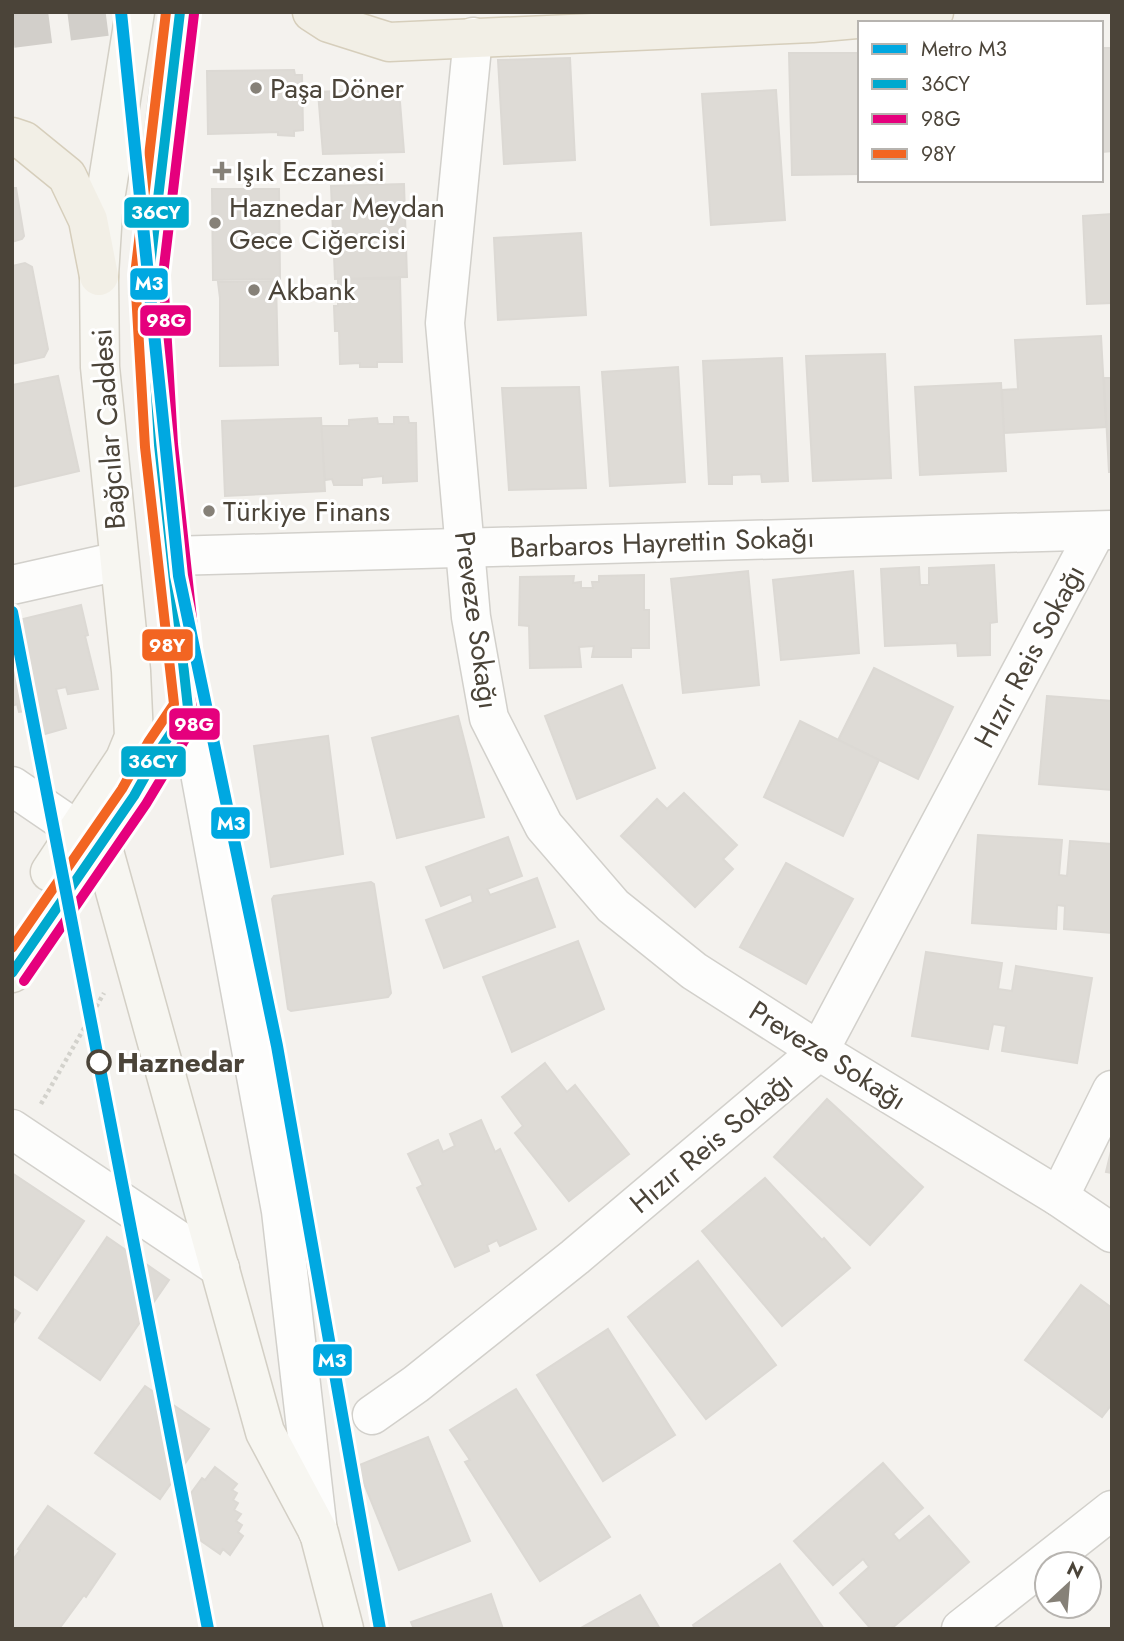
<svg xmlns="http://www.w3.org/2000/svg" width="1124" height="1641" font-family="Jost,sans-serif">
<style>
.building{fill:#dedbd6;stroke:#dcd9d4;stroke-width:2}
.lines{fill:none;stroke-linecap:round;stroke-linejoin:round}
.primary-tunnel{stroke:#d2cfca;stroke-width:38;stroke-dasharray:38 19;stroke-linecap:butt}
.street-casing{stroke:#d2d0cb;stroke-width:41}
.secondary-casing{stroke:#d3cfc5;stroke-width:41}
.primary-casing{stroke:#d6cebb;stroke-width:41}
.path{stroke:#d3d2cc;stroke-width:4.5;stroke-dasharray:3.5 3.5;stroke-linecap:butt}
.street{stroke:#fdfdfc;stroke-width:38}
.secondary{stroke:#f7f6f1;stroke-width:38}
.primary{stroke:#f2efe6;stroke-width:38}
.bus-1-casing{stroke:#fff;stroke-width:16}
.bus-2-casing{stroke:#fff;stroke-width:16}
.bus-3-casing{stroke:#fff;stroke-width:16}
.bus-1{stroke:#00a9ce;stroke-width:10}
.bus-2{stroke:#e5007d;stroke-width:10}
.bus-3{stroke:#f26522;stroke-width:10}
.metro-1-casing{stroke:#fff;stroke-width:18}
.metro-1{stroke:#00a8e1;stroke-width:12}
.poi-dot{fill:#868178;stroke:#fff;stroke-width:2.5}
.stop-dot{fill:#fff;stroke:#4b4439;stroke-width:3.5}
.labels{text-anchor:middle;stroke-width:6;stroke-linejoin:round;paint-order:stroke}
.poi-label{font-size:28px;fill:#4b4439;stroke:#fff;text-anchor:start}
.street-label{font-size:28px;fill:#4b4439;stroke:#fff}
.stop-label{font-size:28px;font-weight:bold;fill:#4b4439;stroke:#fff;text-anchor:start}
.line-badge{stroke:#fff;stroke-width:2.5}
.badge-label{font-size:19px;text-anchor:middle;font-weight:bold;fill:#fff}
</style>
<rect width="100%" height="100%" fill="#f4f2ee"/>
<g class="building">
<polygon points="1101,48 1112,48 1112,151 1103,152"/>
<polygon points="789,53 860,53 860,174 792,175"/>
<polygon points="570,58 575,160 504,164 498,60"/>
<polygon points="294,70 295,75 302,75 303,130 294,131 294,136 278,135 278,132 208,134 207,71"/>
<polygon points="376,89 377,91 390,93 397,97 400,102 404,152 323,154 318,92"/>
<polygon points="776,90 785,220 711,225 702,94"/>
<polygon points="404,184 407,277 335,279 331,186"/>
<polygon points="12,188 16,188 24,236 22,239 12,242"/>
<polygon points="212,189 279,189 280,279 213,280"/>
<polygon points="1112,214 1112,303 1087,304 1083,216"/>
<polygon points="581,233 586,315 498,320 494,238"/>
<polygon points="25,263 32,267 48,349 44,357 12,364 12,266"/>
<polygon points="338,279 400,279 402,362 377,362 377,367 360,367 360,363 340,364 339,331 335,331 334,306 338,306"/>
<polygon points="276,281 278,365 220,366 220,298 218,282"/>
<polygon points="1101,336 1106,427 1004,433 1002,390 1018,389 1015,340"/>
<polygon points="885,354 891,478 813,481 806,356"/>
<polygon points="782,358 788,481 762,482 761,474 732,475 732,484 709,484 703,361"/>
<polygon points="678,367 685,482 610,486 602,372"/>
<polygon points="58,376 79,471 12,487 12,385"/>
<polygon points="1104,378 1112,378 1112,472 1109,472"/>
<polygon points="1001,383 1006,471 920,475 915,387"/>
<polygon points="579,387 586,488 509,490 502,388"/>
<polygon points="394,417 408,417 409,423 416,423 417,481 383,483 383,476 362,478 362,485 334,485 332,479 325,480 321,426 349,426 349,420 377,418 378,424 394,424"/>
<polygon points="321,418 325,491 225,496 222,421"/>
<polygon points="994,565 997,622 990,623 990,655 958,656 957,643 885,646 881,569 919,567 920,585 929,585 929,568"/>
<polygon points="748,571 759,685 683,693 671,579"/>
<polygon points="853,571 859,653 781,660 773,580"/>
<polygon points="644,575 644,610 649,610 649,648 631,648 631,657 592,657 594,646 579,647 581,667 530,668 529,626 519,625 520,577 574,576 573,583 581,582 581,588 593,588 592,582 599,582 599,576"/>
<polygon points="81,605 88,635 85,636 98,689 68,694 66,687 56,689 66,728 31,738 26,711 19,712 17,704 12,706 12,626 20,624 19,620"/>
<polygon points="874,668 953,707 918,779 838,740"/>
<polygon points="622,685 655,768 577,799 545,716"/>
<polygon points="1047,696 1112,701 1112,790 1039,784"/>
<polygon points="458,716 484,817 397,838 372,738"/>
<polygon points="800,721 879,760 843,836 764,797"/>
<polygon points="328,736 343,854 271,867 254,746"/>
<polygon points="684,793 737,845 723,859 733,869 695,907 621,836 657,799 667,809"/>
<polygon points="978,835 1062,840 1059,875 1067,876 1070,841 1112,844 1112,933 1064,929 1065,906 1057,905 1056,929 972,923"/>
<polygon points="508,837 522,876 487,889 490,895 537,878 555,927 444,968 426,920 473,902 471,894 441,906 426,867"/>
<polygon points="786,863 853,899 806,984 740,947"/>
<polygon points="371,882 374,884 391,993 388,997 291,1011 288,1009 272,899 274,896"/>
<polygon points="578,941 604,1009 512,1052 483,977"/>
<polygon points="926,952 1002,963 998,989 1012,991 1016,966 1092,978 1077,1063 1002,1051 1006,1026 993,1024 988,1049 912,1036"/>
<polygon points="545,1063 567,1092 575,1085 629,1154 569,1201 515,1133 523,1126 502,1097"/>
<polygon points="827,1099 923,1187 870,1245 774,1157"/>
<polygon points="481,1120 495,1152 500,1149 536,1229 500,1246 497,1240 487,1245 489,1251 455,1267 417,1188 423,1185 408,1154 438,1140 443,1152 455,1146 450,1134"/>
<polygon points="1112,1147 1112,1173 1106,1172"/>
<polygon points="12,1173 84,1221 37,1290 12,1273"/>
<polygon points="765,1178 822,1240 824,1238 850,1268 782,1326 702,1231"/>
<polygon points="107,1237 169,1280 100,1380 39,1338"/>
<polygon points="698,1261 776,1365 706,1419 628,1317"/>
<polygon points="1081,1285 1112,1308 1112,1404 1102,1417 1025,1360"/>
<polygon points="12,1308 20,1313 12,1325"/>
<polygon points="608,1329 675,1435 603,1481 537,1375"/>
<polygon points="145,1386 209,1429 160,1499 95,1453"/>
<polygon points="516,1389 610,1537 540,1581 465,1462 470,1460 450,1430"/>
<polygon points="428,1437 470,1541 399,1570 357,1466"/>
<polygon points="883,1463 923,1508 893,1534 899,1541 929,1516 969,1562 891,1629 871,1629 840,1593 869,1567 863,1559 833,1585 794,1541"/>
<polygon points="215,1467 237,1484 232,1490 237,1493 233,1500 238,1503 234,1510 241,1514 236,1521 242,1525 238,1532 243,1536 230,1555 223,1549 220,1554 187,1531 191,1527 179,1519 187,1507 183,1504 202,1478 205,1480"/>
<polygon points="48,1506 115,1554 86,1597 84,1595 59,1629 12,1629 12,1561 20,1550 18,1549"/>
<polygon points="780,1564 824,1629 695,1629 693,1625"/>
<polygon points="491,1594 503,1629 414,1629 411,1622"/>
<polygon points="640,1595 660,1629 579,1629"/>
</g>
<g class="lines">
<polyline class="primary-tunnel" points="12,29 144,12"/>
<g class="street-casing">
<g id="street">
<polyline points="473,37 445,323 471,617 489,718 544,826 613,906 694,971 819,1051 1059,1197 1112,1233"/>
<polyline points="170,556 1112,530"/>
<polyline points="12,585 119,561"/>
<polyline points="188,708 281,1211 318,1532"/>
<polyline points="12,786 78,831"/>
<polyline points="12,1129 220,1268"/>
<polyline points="1059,1197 1112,1090"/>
<polyline points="372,1415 416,1384 575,1257 819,1051 1096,531"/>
<polyline points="961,1629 1112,1510"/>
</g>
</g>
<g class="secondary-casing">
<g id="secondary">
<polyline points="86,835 102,844 265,1432 319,1533 344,1629"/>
<polyline points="50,872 125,759 134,737 131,671 100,367 99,276 103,212 135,12"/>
<polyline points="12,973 134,796 161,748 188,708 159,445 149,275 168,100 180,12"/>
</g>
</g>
<g class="primary-casing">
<g id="primary">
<polyline points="312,12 329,23 389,42 812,23 934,12"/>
<polyline points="12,137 24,141 67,176 88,220 99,276"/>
</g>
</g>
<polyline class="path" points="41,1104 104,993"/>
<use href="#street" class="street"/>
<use href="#secondary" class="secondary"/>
<use href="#primary" class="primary"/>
<g class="bus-1-casing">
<polyline id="bus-1" points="12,973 134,796 161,748 188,708 159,445 149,275 180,12"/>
</g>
<g class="bus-2-casing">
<polyline id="bus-2" points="24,981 146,804 202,711 173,444 163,275 194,14"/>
</g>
<g class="bus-3-casing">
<polyline id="bus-3" points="12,948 122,789 149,741 174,704 145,447 135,275 166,12"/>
</g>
<use href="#bus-1" class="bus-1"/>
<use href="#bus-2" class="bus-2"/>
<use href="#bus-3" class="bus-3"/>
<g class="metro-1-casing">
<g id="metro-1">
<polyline points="121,12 179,576 277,1046 380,1629"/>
<polyline points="12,612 208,1629"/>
</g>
</g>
<use href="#metro-1" class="metro-1"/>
</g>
<g class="poi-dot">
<circle cx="256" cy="88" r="7"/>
<path d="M218.5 160.5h7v7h7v7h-7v7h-7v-7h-7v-7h7z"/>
<circle cx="215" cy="223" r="7"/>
<circle cx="254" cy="290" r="7"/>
<circle cx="209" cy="511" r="7"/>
</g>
<circle class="stop-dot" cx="99" cy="1062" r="11"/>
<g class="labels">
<g class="poi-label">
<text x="270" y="98">Paşa Döner</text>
<text x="236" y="181">Işık Eczanesi</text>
<text x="229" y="217">Haznedar Meydan<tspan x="229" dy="32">Gece Ciğercisi</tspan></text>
<text x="268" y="300">Akbank</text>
<text x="223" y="521">Türkiye Finans</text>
</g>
<g class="street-label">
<text transform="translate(108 429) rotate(-94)" y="10">Bağcılar Caddesi</text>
<text transform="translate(662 542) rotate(-2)" y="10">Barbaros Hayrettin Sokağı</text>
<text transform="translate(477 620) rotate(82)" y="10">Preveze Sokağı</text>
<text transform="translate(1029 656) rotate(-62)" y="10">Hızır Reis Sokağı</text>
<text transform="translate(828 1055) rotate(32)" y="10">Preveze Sokağı</text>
<text transform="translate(711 1142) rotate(-40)" y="10">Hızır Reis Sokağı</text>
</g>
<g class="stop-label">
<text x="117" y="1072">Haznedar</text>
</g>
</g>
<g class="line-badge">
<rect x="123" y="196" width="67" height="33" rx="7" fill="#00a9ce"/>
<rect x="129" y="267" width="40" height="34" rx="7" fill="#00a8e1"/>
<rect x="139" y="304" width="53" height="33" rx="7" fill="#e5007d"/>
<rect x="141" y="628" width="53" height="34" rx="7" fill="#f26522"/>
<rect x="168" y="707" width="53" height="34" rx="7" fill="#e5007d"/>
<rect x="120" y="745" width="67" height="33" rx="7" fill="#00a9ce"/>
<rect x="210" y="806" width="41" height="34" rx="7" fill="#00a8e1"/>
<rect x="312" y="1343" width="41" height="34" rx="7" fill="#00a8e1"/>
</g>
<g class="badge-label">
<text x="156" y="219">36CY</text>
<text x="149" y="290">M3</text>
<text x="166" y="327">98G</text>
<text x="167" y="652">98Y</text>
<text x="194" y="731">98G</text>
<text x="153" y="768">36CY</text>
<text x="231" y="830">M3</text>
<text x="332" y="1367">M3</text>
</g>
<rect width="1124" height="1641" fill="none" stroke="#4b4439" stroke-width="28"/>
<rect x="858" y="21" width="245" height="161" fill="#ffffff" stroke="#b7b4b0" stroke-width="2"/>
<rect x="872" y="44" width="35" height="10" fill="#00a8e1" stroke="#b7b4b0" stroke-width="2"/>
<text x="921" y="56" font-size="21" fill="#4b4439">Metro M3</text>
<rect x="872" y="79" width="35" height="10" fill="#00a9ce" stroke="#b7b4b0" stroke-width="2"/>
<text x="921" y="91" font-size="21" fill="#4b4439">36CY</text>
<rect x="872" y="114" width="35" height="10" fill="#e5007d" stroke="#b7b4b0" stroke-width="2"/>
<text x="921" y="126" font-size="21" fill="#4b4439">98G</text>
<rect x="872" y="149" width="35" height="10" fill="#f26522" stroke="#b7b4b0" stroke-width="2"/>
<text x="921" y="161" font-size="21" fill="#4b4439">98Y</text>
<g transform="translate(1068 1585) rotate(26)"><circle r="33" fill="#ffffff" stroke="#b7b4b0" stroke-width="2"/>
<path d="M0-5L12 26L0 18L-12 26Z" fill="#868178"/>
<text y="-10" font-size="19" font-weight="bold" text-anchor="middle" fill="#4b4439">N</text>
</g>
</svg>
